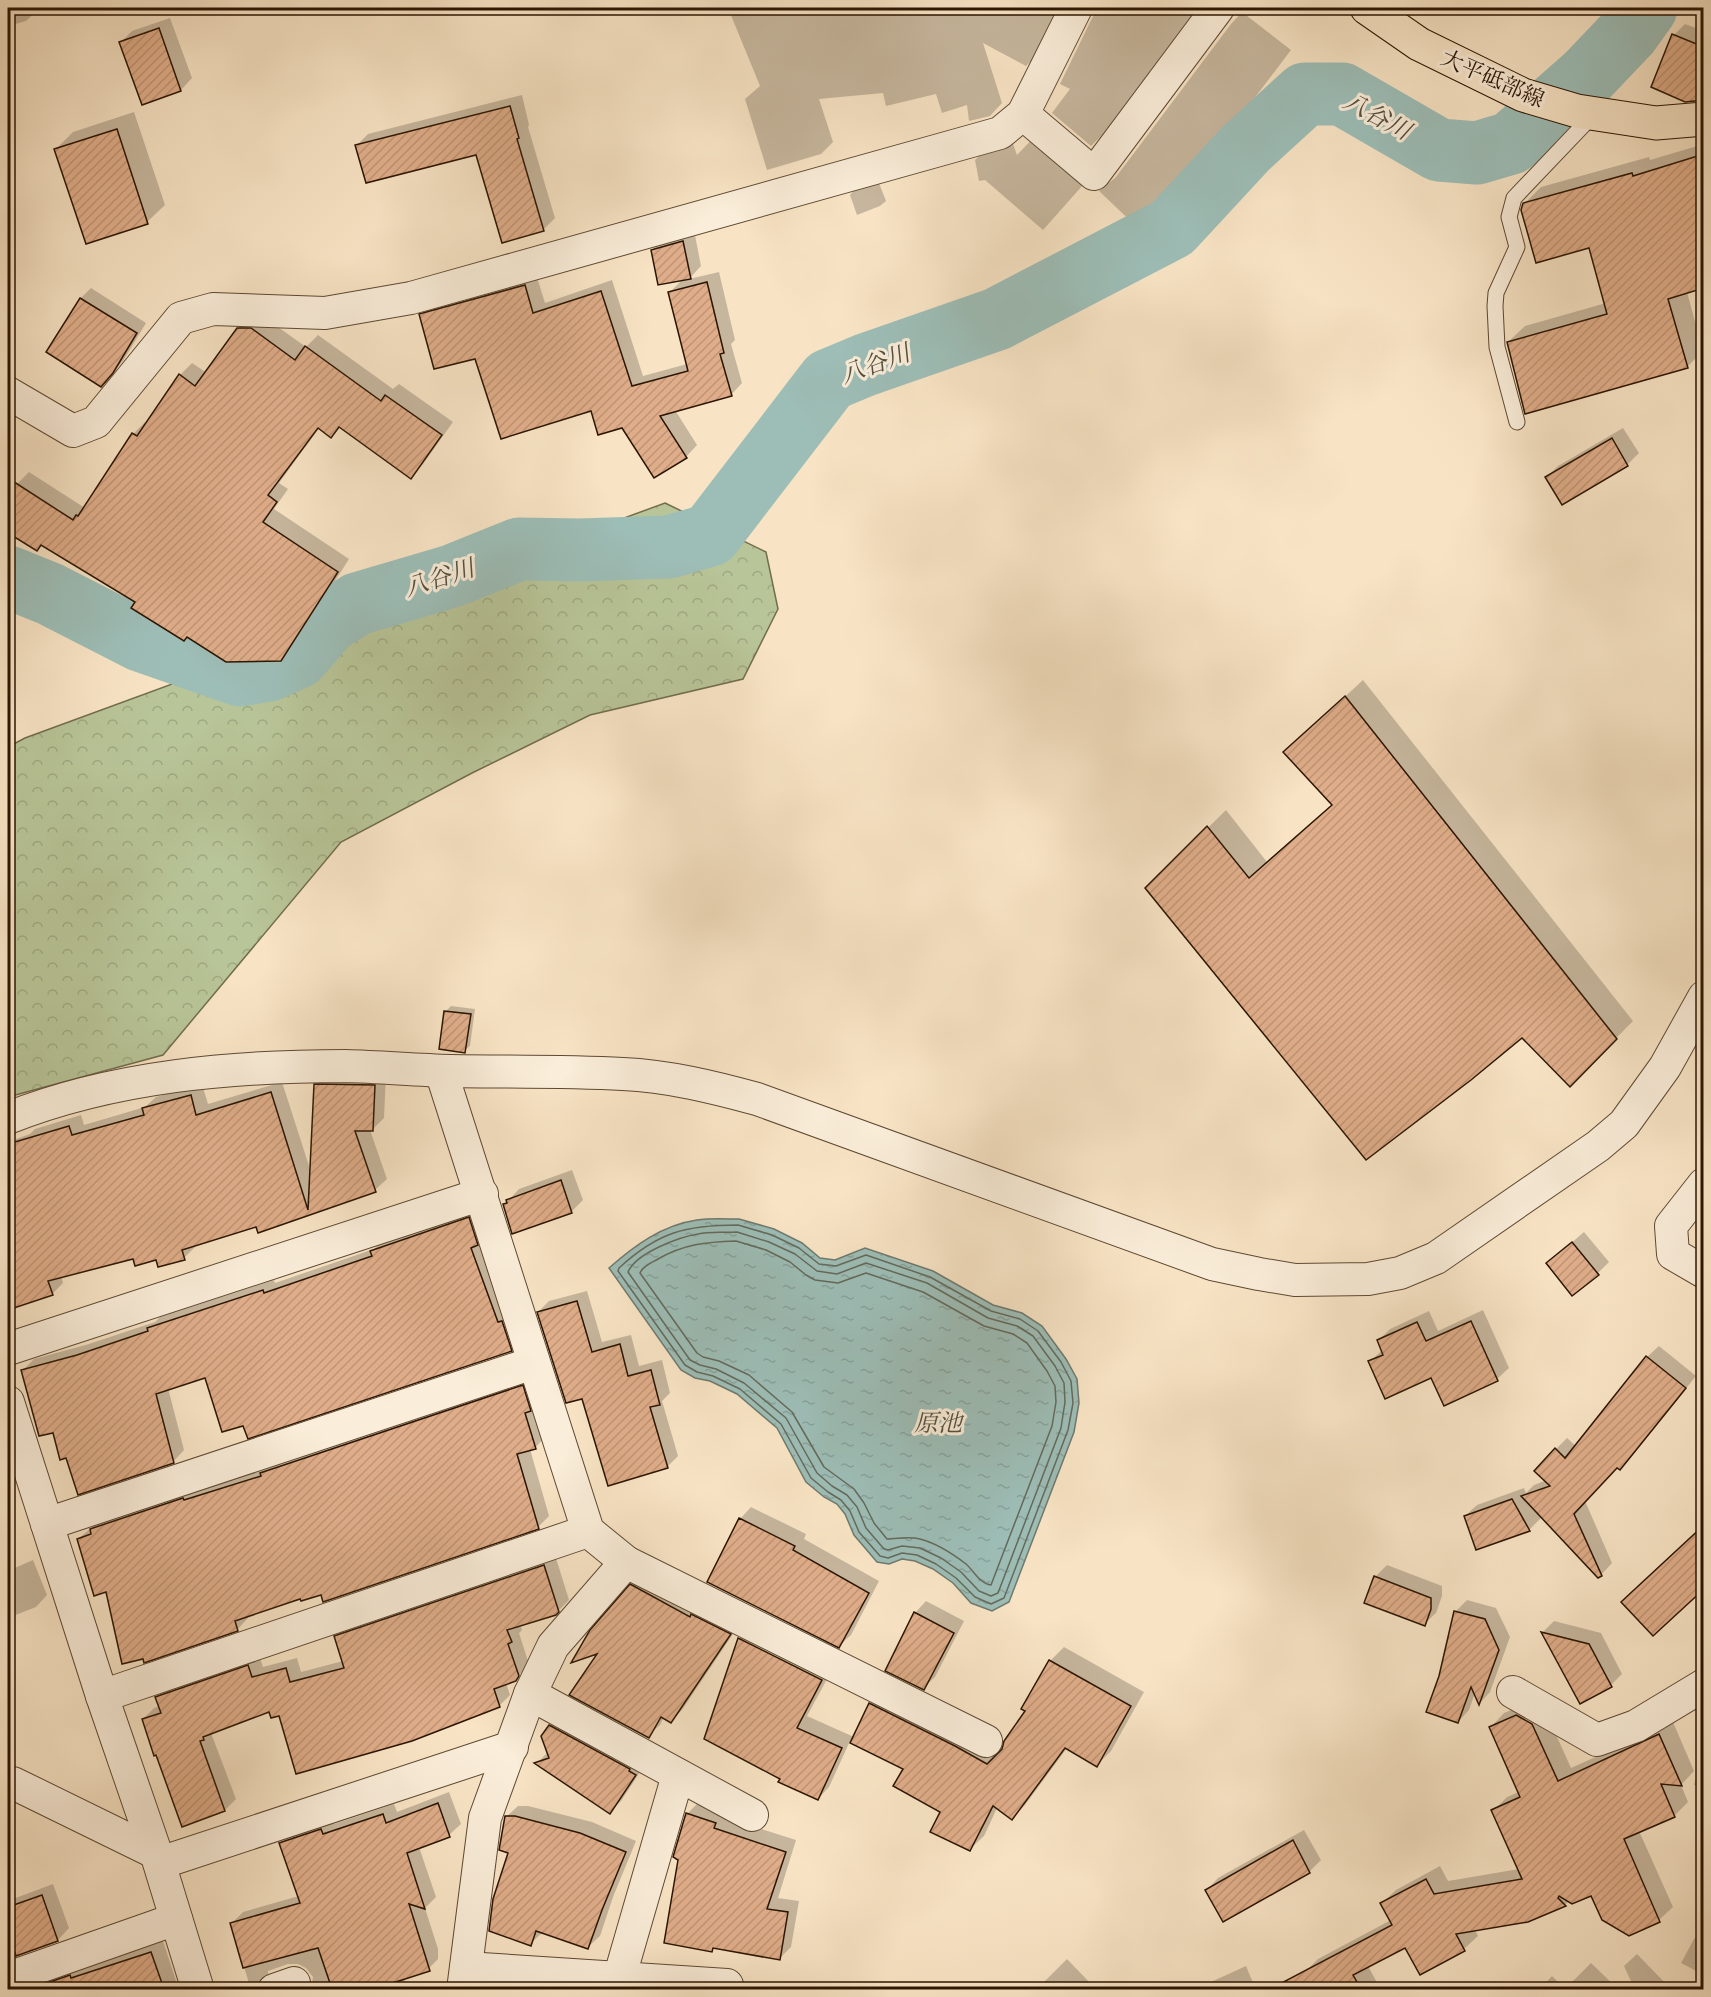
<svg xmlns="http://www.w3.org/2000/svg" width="1711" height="1997" font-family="Cardo,'Noto Serif JP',serif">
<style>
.forest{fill:url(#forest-crowns);stroke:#726d4d;stroke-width:1.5}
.water{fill:url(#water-ripples);stroke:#6f7a6f;stroke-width:1.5}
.shadow{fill:#0003}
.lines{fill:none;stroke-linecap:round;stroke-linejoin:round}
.shore{stroke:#646a5c;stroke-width:1.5}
.river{stroke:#9dbeb7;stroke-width:63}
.building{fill:url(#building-hatch);stroke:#2b1502;stroke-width:1.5}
.lane-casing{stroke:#5e4933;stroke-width:17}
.street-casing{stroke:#5e4933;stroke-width:34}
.primary-casing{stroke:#2b1502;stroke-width:35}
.lane{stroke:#faedd9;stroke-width:15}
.street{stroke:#faedd9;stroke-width:32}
.primary{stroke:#f8e4c5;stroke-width:33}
.labels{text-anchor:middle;stroke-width:6;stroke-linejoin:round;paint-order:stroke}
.street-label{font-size:22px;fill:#2b1502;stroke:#faedd9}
.water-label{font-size:24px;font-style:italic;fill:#535041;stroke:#faedd9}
</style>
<defs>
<pattern id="forest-crowns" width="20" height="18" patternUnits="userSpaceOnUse" patternTransform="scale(1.5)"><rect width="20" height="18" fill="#b8c598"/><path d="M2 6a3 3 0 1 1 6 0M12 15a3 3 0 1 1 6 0" fill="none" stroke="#9ea881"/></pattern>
<pattern id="water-ripples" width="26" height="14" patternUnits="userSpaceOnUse" patternTransform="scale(1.5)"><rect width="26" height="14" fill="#9dbeb7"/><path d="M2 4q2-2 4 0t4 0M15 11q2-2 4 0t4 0" fill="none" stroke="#87a29c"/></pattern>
<pattern id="building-hatch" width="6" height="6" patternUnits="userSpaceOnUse" patternTransform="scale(1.5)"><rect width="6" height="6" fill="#dfad89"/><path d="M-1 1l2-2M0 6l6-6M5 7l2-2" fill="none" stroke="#c09475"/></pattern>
</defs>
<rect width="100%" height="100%" fill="#f8e4c5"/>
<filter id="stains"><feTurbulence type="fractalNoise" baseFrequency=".00333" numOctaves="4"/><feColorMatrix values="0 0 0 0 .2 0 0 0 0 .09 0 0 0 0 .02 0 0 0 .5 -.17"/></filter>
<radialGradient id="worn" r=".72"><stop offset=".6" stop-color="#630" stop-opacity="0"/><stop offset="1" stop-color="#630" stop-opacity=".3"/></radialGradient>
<polygon class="forest" points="665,503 766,552 778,609 743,679 590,715 472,773 341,842 163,1055 8,1097 8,747 25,738"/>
<path class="water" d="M739,1219L774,1229L802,1243L820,1258L835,1260L865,1248L933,1271L993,1305L1022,1313L1042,1326L1066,1359L1077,1379L1079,1403L1074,1432L1009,1602L992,1611L971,1603L953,1583L933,1569L915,1561L902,1559L889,1564L877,1562L854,1535L845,1514L837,1504L824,1497L806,1482L777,1428L737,1394L710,1381L695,1378L681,1370L609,1268C634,1246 662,1225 697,1220C710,1218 725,1219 739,1219Z"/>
<g class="shadow">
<polygon points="8,8 40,8 26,21 8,26"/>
<polygon points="728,8 1052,8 1059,11 1038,54 1026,66 983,43 1002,103 990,116 969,121 967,105 942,113 936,94 886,106 883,93 819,99 833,142 821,154 767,170 745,99 760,86"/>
<polygon points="1097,8 1128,8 1139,15 1145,8 1197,8 1102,135 1091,146 1052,113 1070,89 1060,84"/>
<polygon points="1242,12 1291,50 1253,100 1261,106 1231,143 1220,155 1218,153 1171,202 1169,200 1140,230 1099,191 1116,177 1231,24"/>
<polygon points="170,18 192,78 181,90 121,42 132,31"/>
<polygon points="1685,24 1704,31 1704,100 1674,35"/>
<polygon points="522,95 529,125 528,127 555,218 543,230 477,153 357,145 368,134"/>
<polygon points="134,112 165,205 147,222 56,149 73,132"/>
<polygon points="1039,132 1091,176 1043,230 985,180 979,181 975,160 986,149 1012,141 1017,155"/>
<polygon points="1704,144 1704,287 1687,292 1703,351 1687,367 1508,342 1525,326 1606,303 1590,246 1524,204 1541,187 1649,157 1650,160"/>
<polygon points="879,183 886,201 880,206 857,215 850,195 855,189"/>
<polygon points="694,230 701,266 689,279 719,272 735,340 731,344 742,383 731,395 675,410 697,445 686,457 592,409 476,357 421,315 432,303 536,274 545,303 612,280 643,376 687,364 670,292 683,279 652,250 664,238"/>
<polygon points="91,288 146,323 123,361 111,375 48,352 81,298"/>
<polygon points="251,316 264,317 306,347 318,335 393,389 399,384 453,422 423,464 411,477 340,427 331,436 320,427 279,483 288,489 274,509 349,559 293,647 281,660 137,601 42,544 37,549 8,531 8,500 17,484 29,472 85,508 133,434 145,422 148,423 180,375 192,363 207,373 238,329"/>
<polygon points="1623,428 1639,453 1627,465 1547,477 1558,466"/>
<polygon points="1363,680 1633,1021 1570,1085 1522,1036 1147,888 1226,810 1267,862 1333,804 1285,752"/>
<polygon points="451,1006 475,1009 470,1046 464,1051 446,1011"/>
<polygon points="327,1074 386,1074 384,1118 372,1130 370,1130 387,1179 375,1190 195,1244 195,1247 184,1258 134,1258 61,1276 63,1283 52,1294 8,1308 8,1142 30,1134 35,1129 81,1115 84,1125 145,1107 156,1097 202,1084 208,1104 282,1082 311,1172 315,1085"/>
<polygon points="572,1170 583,1200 572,1211 513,1232 504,1205 519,1189"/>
<polygon points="480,1207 522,1338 511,1350 244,1424 206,1376 168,1388 184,1450 173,1462 67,1456 23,1370 34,1359 89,1344 155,1322 160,1317 274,1280 275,1283 374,1249 383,1240"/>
<polygon points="1584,1232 1609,1262 1598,1273 1548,1263"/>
<polygon points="587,1291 602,1342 631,1335 639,1366 662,1360 670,1393 662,1401 678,1456 667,1467 583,1397 538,1312 549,1301"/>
<polygon points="1483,1310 1509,1368 1497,1379 1445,1404 1432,1376 1370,1362 1382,1350 1379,1340 1390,1329 1429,1311 1438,1331"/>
<polygon points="1659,1346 1696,1376 1631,1457 1620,1468 1617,1466 1585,1501 1612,1563 1601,1575 1542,1517 1529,1530 1465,1516 1477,1505 1524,1488 1526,1493 1534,1485 1547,1480 1556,1449 1567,1438 1576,1446 1647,1357"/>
<polygon points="534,1375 546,1436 535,1448 530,1449 549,1516 538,1527 322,1593 301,1597 247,1615 248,1618 237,1630 107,1591 78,1539 103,1518"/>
<polygon points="751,1507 806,1534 804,1539 879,1581 851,1635 839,1646 740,1519"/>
<polygon points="555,1555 569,1600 555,1614 520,1624 522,1630 519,1633 529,1664 515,1680 506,1683 510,1695 499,1706 280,1714 270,1710 211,1733 236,1799 225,1810 143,1719 154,1708 160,1706 157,1697 168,1686 259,1655 263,1667 297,1658 301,1672 343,1661 336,1637 347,1626"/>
<polygon points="33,1560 47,1595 36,1607 8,1618 8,1571"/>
<polygon points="1387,1565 1442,1586 1442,1596 1436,1613 1424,1624 1375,1577"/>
<polygon points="643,1574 741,1622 682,1710 671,1721 664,1717 660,1725 648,1736 600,1651 632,1585"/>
<polygon points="1467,1600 1496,1608 1510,1637 1490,1692 1480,1703 1475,1693 1469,1710 1458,1722 1440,1676 1455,1612"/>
<polygon points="926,1601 964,1621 935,1677 923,1688 915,1613"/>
<polygon points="1554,1621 1601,1633 1622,1674 1611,1685 1580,1702 1543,1632"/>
<polygon points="751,1627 833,1668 807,1716 854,1737 871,1704 884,1690 969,1733 1001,1752 1028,1711 1024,1708 1050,1661 1064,1647 1144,1692 1111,1751 1097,1765 1067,1748 1025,1805 1012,1818 997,1808 984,1836 970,1849 942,1812 905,1768 850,1741 829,1787 818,1799 706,1738 740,1639"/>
<polygon points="1531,1702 1545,1710 1571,1768 1673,1722 1694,1771 1681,1785 1688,1802 1674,1816 1639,1831 1673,1907 1659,1920 1629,1934 1592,1894 1569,1901 1565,1905 1528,1920 1475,1930 1478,1936 1464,1949 1420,1973 1406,1946 1368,1966 1381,1990 1313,1990 1304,1973 1318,1959 1391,1920 1382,1903 1396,1890 1440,1866 1448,1881 1519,1869 1493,1811 1507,1797 1519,1792 1491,1727 1504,1713"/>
<polygon points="562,1714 646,1763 621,1801 609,1812 537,1763 548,1752 550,1726"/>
<polygon points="1704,1751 1704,1786 1694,1785"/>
<polygon points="449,1792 461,1824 449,1835 419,1847 436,1897 425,1908 438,1949 438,1959 426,1971 404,1978 408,1990 311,1990 313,1977 306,1968 298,1964 288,1964 268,1971 268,1983 272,1990 251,1990 231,1924 243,1912 299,1896 281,1843 293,1832 332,1818 334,1824 394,1804 397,1812"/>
<polygon points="699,1802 724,1817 796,1840 778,1898 799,1901 791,1947 780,1958 715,1947 711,1950 687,1814"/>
<polygon points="518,1806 528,1806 592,1822 636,1841 613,1897 600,1936 588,1947 542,1933 530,1944 510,1852 506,1817"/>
<polygon points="1304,1830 1321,1860 1309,1872 1207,1890 1218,1878"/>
<polygon points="53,1884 69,1928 58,1940 17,1954 8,1928 8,1904 13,1899"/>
<polygon points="1704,1930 1704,1975 1681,1963 1694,1939"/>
<polygon points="163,1941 179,1990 31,1990 41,1979 83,1968"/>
<polygon points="1637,1954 1672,1990 1635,1990 1624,1966"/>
<polygon points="1067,1959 1094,1987 1091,1990 1036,1990"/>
<polygon points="1591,1963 1619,1990 1539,1990 1552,1976 1565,1989"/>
<polygon points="1246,1966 1256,1990 1203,1990 1211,1982"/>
</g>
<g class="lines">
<g class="shore">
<path d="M738,1225L772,1235L799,1248L819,1264L836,1266L866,1255L930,1277L991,1311L1020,1319L1038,1331L1061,1362L1071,1381L1073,1403L1068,1430L1004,1598L991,1604L975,1597L956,1578L936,1564L917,1555L902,1553L888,1558L880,1556L859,1532L850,1511L841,1500L828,1492L811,1478L781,1424L740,1389L713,1376L697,1372L685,1365L618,1271L619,1268C658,1232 686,1225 738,1225Z"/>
<path d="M737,1232L769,1242L795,1254L817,1271L837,1274L866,1263L927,1283L988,1318L1017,1326L1033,1336L1055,1366L1064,1383L1065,1402L1061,1428L998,1593L991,1596L979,1591L961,1572L941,1558L920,1548L902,1546L888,1550L884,1549L866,1528L857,1507L847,1495L832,1486L817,1473L786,1418L744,1383L716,1369L700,1365L690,1360L628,1272C636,1253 679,1237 698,1234C710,1231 724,1233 737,1232Z"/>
<path d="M736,1241L766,1250L790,1262L806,1275L815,1280L838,1283L866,1273L923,1292L984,1326L1013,1334L1027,1343L1047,1371L1055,1386L1056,1402L1052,1426L991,1585C980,1584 974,1571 966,1564C953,1554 936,1543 920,1539C908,1536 898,1539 887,1539L874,1523L864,1503L854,1489L824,1467L792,1412L749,1375L719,1361L703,1357L697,1353L640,1273C643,1266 651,1263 658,1259C684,1244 706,1242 736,1241Z"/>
</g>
<polyline class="river" points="8,577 50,594 140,640 240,675 269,670 298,657 327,623 357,604 452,576 519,549 580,550 669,547 710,535 829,380 865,365 997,319 1172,228 1246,148 1305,94 1342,94 1439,150 1477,153 1511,143 1588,75 1628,33 1646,8"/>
</g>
<g class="building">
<polygon points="159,28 181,91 142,105 119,42"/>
<polygon points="1672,34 1704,47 1704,100 1685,102 1651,87"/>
<polygon points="510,106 519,138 517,139 544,231 502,243 476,155 366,183 355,145"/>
<polygon points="117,129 148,224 86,244 54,149"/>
<polygon points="1704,154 1704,288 1668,299 1688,368 1525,414 1507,342 1607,314 1589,248 1536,263 1521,210 1523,203 1632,173 1633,176"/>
<polygon points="683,241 691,279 658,285 651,250"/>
<polygon points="707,282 724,353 720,354 732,396 660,416 687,458 654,478 622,428 598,435 591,411 501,439 475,359 434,369 419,314 525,285 533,313 601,291 632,386 688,371 668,292"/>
<polygon points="80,298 137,333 113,373 101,387 46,352"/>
<polygon points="237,328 251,328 295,360 305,346 381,401 385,395 442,435 411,479 339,427 331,438 318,428 268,495 277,502 263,522 338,572 281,661 226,662 187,637 184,641 131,608 135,602 41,545 37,551 8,533 8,478 73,520 76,515 78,516 132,433 137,436 179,374 195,386"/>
<polygon points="1612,438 1628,466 1562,505 1545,477"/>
<polygon points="1345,696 1617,1039 1570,1087 1522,1038 1471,1080 1366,1160 1145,888 1207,826 1249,878 1332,805 1283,752"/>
<polygon points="444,1011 471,1014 465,1053 439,1049"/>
<polygon points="314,1084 375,1085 373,1131 355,1131 376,1192 258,1233 256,1227 182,1250 185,1260 158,1267 156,1260 135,1266 133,1259 48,1281 53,1295 8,1310 8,1144 69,1126 72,1135 144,1115 142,1108 191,1095 196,1115 271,1092 308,1210"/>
<polygon points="561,1180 572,1213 512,1234 503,1204 507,1203 506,1200"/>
<polygon points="469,1217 478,1245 471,1248 498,1322 502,1321 512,1351 248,1439 243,1426 222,1432 205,1378 156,1394 174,1463 78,1495 66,1458 60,1460 53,1433 39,1436 21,1370 77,1355 148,1331 147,1328 263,1290 264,1293 372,1256 370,1251"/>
<polygon points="1572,1242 1599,1275 1572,1296 1546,1263"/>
<polygon points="577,1301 592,1352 620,1344 628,1376 651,1370 660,1405 650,1407 668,1468 608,1486 582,1399 566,1403 537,1312"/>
<polygon points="1471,1321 1498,1381 1444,1406 1431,1378 1385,1399 1368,1361 1383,1355 1377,1340 1417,1322 1426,1341"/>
<polygon points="1646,1356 1686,1388 1620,1470 1617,1468 1574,1514 1602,1576 1598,1578 1521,1496 1550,1486 1534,1471 1555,1448 1565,1458"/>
<polygon points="523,1385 531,1411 525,1413 536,1449 517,1454 539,1529 323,1602 321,1595 301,1601 300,1599 235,1621 238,1631 144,1663 143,1659 122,1664 106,1592 94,1596 77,1539 91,1534 90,1529 183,1498 184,1500 261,1476 260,1473"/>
<polygon points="1512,1499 1530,1531 1476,1550 1464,1516"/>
<polygon points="739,1518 795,1546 793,1550 869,1593 839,1648 707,1582"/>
<polygon points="1704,1525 1704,1589 1653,1636 1621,1602"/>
<polygon points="544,1565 559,1612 556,1615 507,1630 512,1642 508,1644 519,1676 516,1681 494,1689 500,1707 412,1741 296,1774 279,1716 271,1718 269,1712 203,1737 204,1740 200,1741 225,1811 182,1827 156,1755 154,1756 142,1719 161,1713 155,1697 248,1665 252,1677 286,1668 290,1682 344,1668 334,1636"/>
<polygon points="1374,1576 1431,1598 1431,1609 1425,1626 1364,1603"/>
<polygon points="630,1584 690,1617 691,1614 731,1634 671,1723 661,1717 649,1738 569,1695 597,1654 571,1663 590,1630"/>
<polygon points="1454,1611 1485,1619 1499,1650 1479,1705 1471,1687 1458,1723 1426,1712 1439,1676"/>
<polygon points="914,1612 954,1633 924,1690 885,1671"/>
<polygon points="1541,1632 1589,1644 1612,1687 1580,1704"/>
<polygon points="738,1638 822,1680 797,1728 842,1748 818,1800 778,1782 780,1779 704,1739"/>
<polygon points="1049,1660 1131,1706 1097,1767 1065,1748 1012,1820 993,1806 970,1851 930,1832 940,1812 893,1786 903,1769 850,1743 869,1703 955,1746 987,1764 1002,1749 1004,1741 1025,1711 1021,1709"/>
<polygon points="1516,1715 1532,1724 1558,1781 1659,1734 1682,1786 1661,1784 1675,1817 1624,1839 1660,1922 1629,1936 1602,1920 1591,1896 1572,1904 1559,1896 1558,1898 1566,1906 1528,1922 1456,1934 1465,1951 1420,1975 1405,1948 1353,1975 1361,1989 1270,1989 1392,1925 1380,1903 1426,1879 1434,1894 1522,1879 1491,1810 1520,1797 1489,1727"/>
<polygon points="549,1725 630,1769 629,1771 636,1775 610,1814 534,1763 549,1758 541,1736"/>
<polygon points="438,1803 450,1837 407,1853 425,1909 409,1904 430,1971 374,1989 332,1989 318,1948 243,1968 230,1923 300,1903 279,1843 321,1829 323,1834 383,1814 386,1823"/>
<polygon points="686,1813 716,1823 714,1828 786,1852 767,1909 788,1912 780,1960 713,1948 712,1952 664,1943 678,1860 673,1857"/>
<polygon points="505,1816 515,1816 580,1833 626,1852 602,1910 588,1949 536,1931 531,1946 489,1931 493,1899 508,1853 499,1850"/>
<polygon points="1293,1840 1310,1873 1223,1922 1205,1890"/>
<polygon points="42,1895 58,1941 16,1956 8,1933 8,1907"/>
<polygon points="151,1952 164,1989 30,1989 70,1975 71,1978"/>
</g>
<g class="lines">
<g class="lane-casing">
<polyline id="lane" points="1517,422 1497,347 1495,306 1496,293 1517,247 1509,217 1514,198 1594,114"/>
</g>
<g class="street-casing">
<g id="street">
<polyline points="1023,114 1094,174 1218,8"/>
<polyline points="8,393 73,431 96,422 181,318 213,309 325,313 411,298 1000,133 1023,114 1076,8"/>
<polyline points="441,1071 588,1531 626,1562 986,1741"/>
<path d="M8,1118C114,1076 233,1066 346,1066C381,1067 416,1070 451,1071C508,1072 566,1071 623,1074C668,1076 713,1087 757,1099L1212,1264L1259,1274L1295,1280L1368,1279L1400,1273L1436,1258L1598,1146L1624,1124L1665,1067L1704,997"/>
<polyline points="1704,1184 1671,1226 1673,1254 1704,1272"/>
<polyline points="8,1349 482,1194"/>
<polyline points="8,1402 102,1696 156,1853 198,1990"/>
<polyline points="47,1524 533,1363"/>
<polyline points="1513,1692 1597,1740 1636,1726 1704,1685"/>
<polyline points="530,1694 752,1815"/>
<polyline points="102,1696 588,1531"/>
<polyline points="8,1784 13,1783 156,1853"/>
<polyline points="160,1863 512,1747"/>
<polyline points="466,1968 727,1985"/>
<polyline points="8,1978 176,1919"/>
<polyline points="619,1979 678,1775"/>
<polyline points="274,1990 294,1983"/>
<polyline points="463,1990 485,1818 530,1694 553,1646 626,1562"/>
</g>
</g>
<g class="primary-casing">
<polyline id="primary" points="1367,8 1419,44 1523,95 1577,111 1656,123 1704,119"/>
</g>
<use href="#lane" class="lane"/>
<use href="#street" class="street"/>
<use href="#primary" class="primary"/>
</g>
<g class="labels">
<g class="street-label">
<text transform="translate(1493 78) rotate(24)" y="8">大平砥部線</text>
</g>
<g class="water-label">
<text transform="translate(1377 116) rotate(28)" y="8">八谷川</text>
<text transform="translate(875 364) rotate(-20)" y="8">八谷川</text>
<text transform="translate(439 578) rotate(-18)" y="8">八谷川</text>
<text x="938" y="1431">原池</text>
</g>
</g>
<rect width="1711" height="1997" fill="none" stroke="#f8e4c5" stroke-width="30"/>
<rect x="9" y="9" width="1693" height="1979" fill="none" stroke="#2b1502" stroke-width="3"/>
<rect x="15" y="15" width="1681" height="1967" fill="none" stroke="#2b1502" stroke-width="1.5"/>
<rect width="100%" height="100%" filter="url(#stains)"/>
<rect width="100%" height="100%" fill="url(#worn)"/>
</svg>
